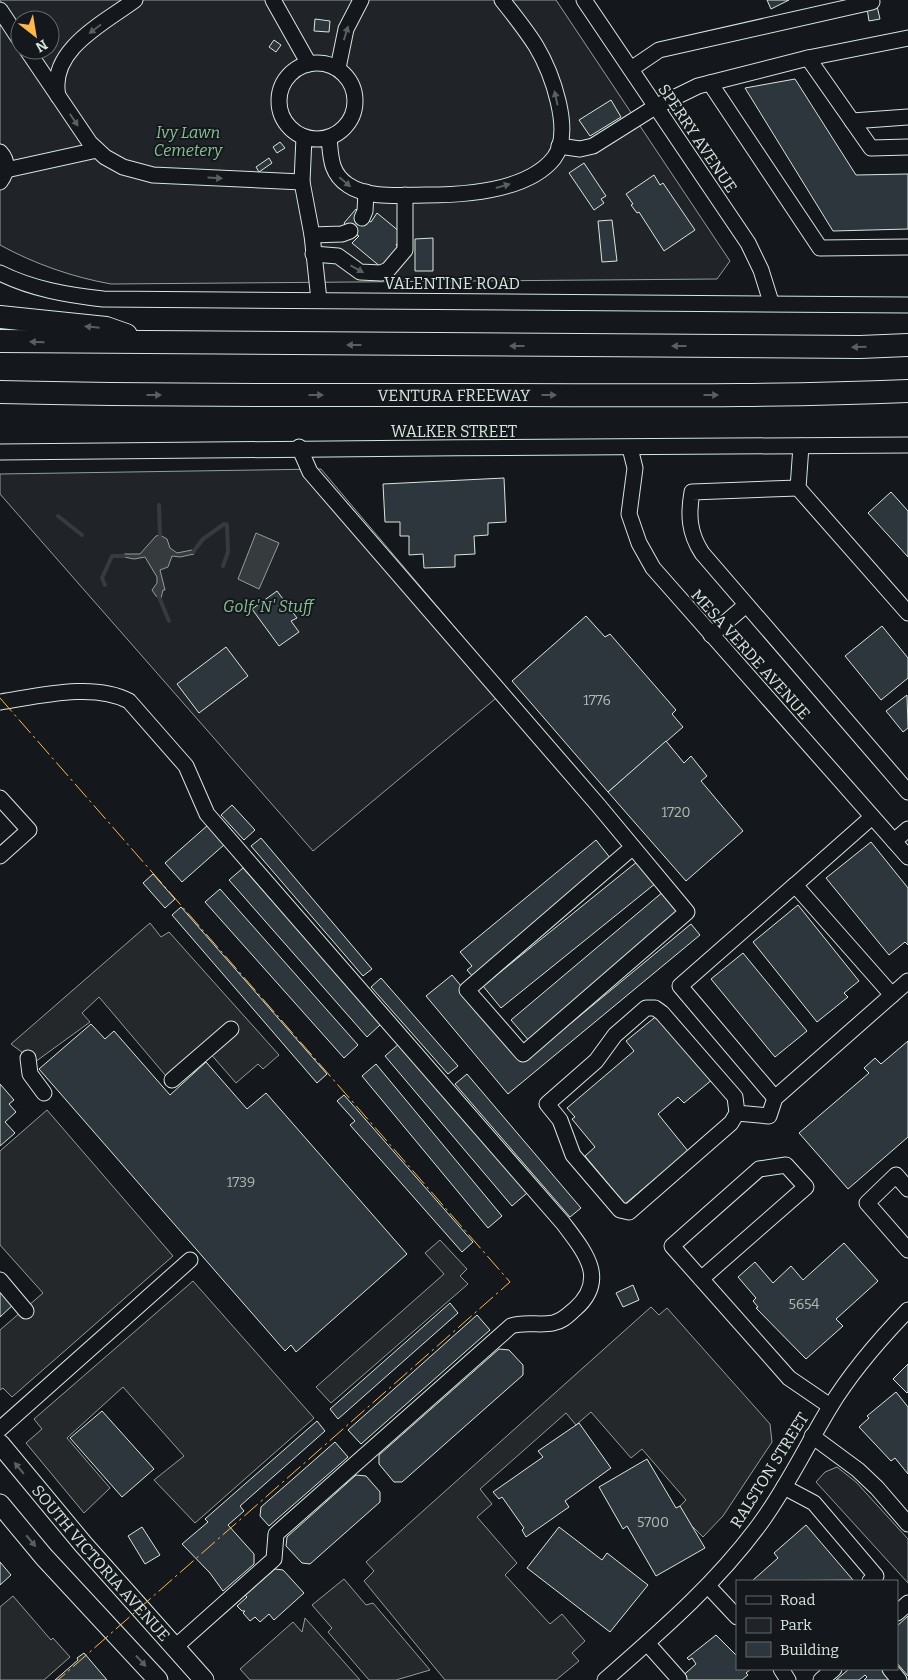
<svg xmlns="http://www.w3.org/2000/svg" width="908" height="1680" font-family="Bitter,serif">
<style>
.green{fill:#202428;stroke:#939e99;fill-rule:evenodd}
.parking{fill:#24282b;stroke:#939e99}
.water{fill:#363b3e;stroke:#939e99}
.lines{fill:none;stroke-linecap:round;stroke-linejoin:round}
.stream{stroke:#363b3e;stroke-width:4}
.building{fill:#2c363c;stroke:#d8e6dc}
.minor-casing{stroke:#d8e6dc;stroke-width:17}
.major-casing{stroke:#d8e6dc;stroke-width:21}
.highway-casing{stroke:#d8e6dc;stroke-width:24}
.minor{stroke:#14181c;stroke-width:15}
.major{stroke:#14181c;stroke-width:19}
.highway{stroke:#14181c;stroke-width:22}
.power{stroke:#ffb74d;stroke-width:1;stroke-dasharray:18 4 2.5 4;stroke-linecap:butt}
.oneway{fill:#59605f}
.labels{text-anchor:middle;stroke-width:4;stroke-linejoin:round;paint-order:stroke}
.number-label{font-size:14px;fill:#adbab4}
.park-label{font-size:16px;font-style:italic;fill:#8ac095;stroke:#14181c}
.street-label{font-size:16px;fill:#d8e6dc;stroke:#14181c}
</style>
<rect width="100%" height="100%" fill="#14181c"/>
<g class="green">
<path d="M0,0H556L730,261L717,279L111,284C72,277 35,264 0,245ZM20,20H50V50H20Z"/>
<polygon points="321,469 507,689 313,851 0,494 0,474"/>
<polygon points="837,1467 856,1482 908,1539 908,1583 816,1482 825,1472"/>
</g>
<g class="parking">
<polygon points="150,923 161,937 169,932 279,1055 263,1069 258,1064 236,1083 202,1044 166,1076 99,997 82,1013 90,1022 35,1062 11,1044"/>
<polygon points="47,1110 173,1256 12,1397 3,1388 0,1390 0,1330 43,1293 0,1245 0,1151"/>
<polygon points="440,1240 467,1269 460,1276 468,1284 331,1403 316,1387 444,1274 425,1253"/>
<polygon points="193,1281 314,1418 195,1523 154,1480 184,1456 123,1387 67,1438 110,1488 84,1513 26,1443 42,1429 34,1419"/>
<polygon points="651,1307 659,1315 667,1308 770,1424 772,1442 723,1516 703,1537 676,1510 686,1500 642,1449 631,1458 591,1412 576,1425 566,1413 480,1489 492,1504 477,1517 517,1563 505,1575 550,1624 562,1614 585,1641 572,1653 579,1661 556,1680 445,1680 364,1581 374,1571 366,1562"/>
<polygon points="344,1579 366,1605 373,1603 430,1670 396,1680 369,1680 328,1632 332,1628 312,1605"/>
<polygon points="13,1596 51,1640 53,1638 70,1657 44,1680 0,1680 0,1607"/>
<polygon points="305,1618 360,1680 250,1680 240,1669 293,1622 302,1632"/>
</g>
<g class="water">
<polygon points="256,533 279,543 259,589 238,579"/>
<polygon points="160,535 167,539 170,548 177,553 192,550 194,554 180,557 172,556 168,567 160,570 165,590 163,590 161,598 156,596 152,590 157,583 157,577 145,557 134,559 124,557 124,554 140,554 156,536"/>
</g>
<g class="lines">
<g class="stream">
<polyline points="159,505 160,535"/>
<polyline points="58,516 82,535"/>
<polyline points="193,552 203,539 224,524 227,525 228,552 223,566"/>
<polyline points="105,585 102,578 112,556 124,556"/>
<polyline points="159,597 169,621"/>
</g>
</g>
<g class="building">
<polygon points="767,0 789,0 771,9"/>
<polygon points="877,6 880,19 869,21 867,8"/>
<polygon points="315,19 330,21 329,32 314,31"/>
<polygon points="274,40 281,45 276,52 269,47"/>
<polygon points="795,79 856,175 908,174 908,229 833,231 745,88"/>
<polygon points="611,100 621,117 590,136 579,120"/>
<polygon points="280,142 285,148 277,153 273,147"/>
<polygon points="269,158 272,163 259,172 256,167"/>
<polygon points="584,163 606,196 601,199 604,203 594,210 569,173"/>
<polygon points="654,175 660,185 663,183 695,230 664,251 639,212 637,213 631,205 633,204 626,194"/>
<polygon points="356,209 362,218 371,222 377,213 400,232 397,235 401,239 396,245 400,249 382,268 352,243 359,236 350,231 344,223"/>
<polygon points="612,220 617,261 602,262 598,221"/>
<polygon points="433,238 433,271 415,271 415,239"/>
<polygon points="504,478 506,522 488,523 488,535 474,536 475,554 455,555 455,567 424,568 423,554 409,555 409,536 400,536 400,522 385,522 383,484"/>
<polygon points="891,492 908,511 908,557 868,513"/>
<polygon points="277,591 297,618 291,621 299,632 279,646 252,609"/>
<polygon points="586,616 605,637 610,634 676,710 672,714 683,727 608,792 512,681"/>
<polygon points="882,626 908,658 908,678 881,700 845,656"/>
<polygon points="226,647 248,676 199,713 177,684"/>
<polygon points="907,695 908,728 903,732 886,711"/>
<polygon points="666,741 684,763 691,756 707,776 701,781 743,831 686,881 608,792"/>
<polygon points="232,805 255,830 244,840 221,815"/>
<polygon points="208,825 225,844 182,882 165,863"/>
<polygon points="261,838 372,969 363,976 251,846"/>
<polygon points="596,840 611,859 474,978 467,970 472,966 460,952"/>
<polygon points="871,842 908,888 908,945 905,942 889,955 826,878"/>
<polygon points="638,861 656,883 501,1008 483,986"/>
<polygon points="243,868 381,1024 367,1037 229,880"/>
<polygon points="153,874 175,899 165,908 143,883"/>
<polygon points="220,889 358,1045 344,1058 205,902"/>
<polygon points="664,891 682,913 530,1042 511,1020"/>
<polygon points="798,905 859,981 844,993 848,997 817,1022 753,942"/>
<polygon points="181,907 327,1074 317,1083 172,915"/>
<polygon points="691,924 700,935 508,1094 426,996 452,975 524,1062"/>
<polygon points="743,953 807,1031 775,1057 711,979"/>
<polygon points="381,978 458,1066 448,1074 371,987"/>
<polygon points="659,1014 713,1079 684,1103 678,1097 658,1114 688,1151 625,1204 585,1156 595,1147 572,1119 575,1117 567,1108 634,1051 626,1041"/>
<polygon points="91,1024 105,1039 114,1031 170,1095 206,1062 247,1109 266,1093 407,1254 296,1352 291,1345 285,1351 39,1069"/>
<polygon points="908,1041 908,1137 848,1189 799,1133 869,1073 864,1068 875,1058 881,1064"/>
<polygon points="400,1043 527,1193 512,1206 385,1056"/>
<polygon points="376,1064 502,1216 488,1228 362,1076"/>
<polygon points="467,1074 581,1208 570,1217 455,1084"/>
<polygon points="0,1084 14,1100 9,1104 16,1112 5,1122 15,1133 0,1146"/>
<polygon points="344,1095 473,1242 462,1252 350,1125 355,1121 337,1101"/>
<polygon points="844,1243 878,1281 836,1319 843,1326 806,1359 756,1308 758,1307 753,1301 756,1298 738,1277 755,1262 773,1283 791,1266 803,1280"/>
<polygon points="633,1285 639,1300 623,1307 616,1293"/>
<polygon points="0,1286 15,1303 0,1317"/>
<polygon points="450,1303 458,1313 338,1419 330,1409"/>
<polygon points="477,1315 490,1330 361,1444 348,1430"/>
<polygon points="499,1349 509,1350 523,1365 523,1375 402,1482 394,1482 379,1464 379,1455"/>
<polygon points="908,1364 908,1392 907,1393 893,1379"/>
<polygon points="896,1392 908,1407 908,1474 895,1458 891,1461 859,1427 869,1418 867,1416"/>
<polygon points="102,1411 154,1469 122,1497 70,1438"/>
<polygon points="317,1421 325,1431 240,1506 244,1511 228,1525 254,1554 254,1564 223,1591 210,1573 182,1544 208,1522 205,1519"/>
<polygon points="579,1423 611,1468 565,1501 569,1507 526,1537 522,1530 524,1528 502,1497 499,1499 493,1492 543,1457 538,1451"/>
<polygon points="335,1442 348,1457 269,1526 260,1516 261,1507"/>
<polygon points="647,1459 676,1508 680,1506 705,1548 656,1576 627,1526 623,1529 599,1487"/>
<polygon points="356,1475 366,1476 380,1492 380,1502 310,1564 302,1563 286,1546 287,1537"/>
<polygon points="806,1525 853,1580 752,1581 778,1558 774,1553"/>
<polygon points="142,1527 160,1555 145,1564 128,1536"/>
<polygon points="559,1527 602,1560 607,1553 648,1585 610,1632 527,1568"/>
<polygon points="0,1562 11,1575 0,1585"/>
<polygon points="275,1569 283,1570 304,1593 274,1620 269,1614 260,1622 255,1617 250,1621 243,1613 245,1611 242,1611 237,1606 247,1597 245,1595"/>
<polygon points="908,1616 908,1676 897,1663 897,1626"/>
<polygon points="716,1635 737,1656 737,1669 751,1669 746,1673 748,1675 742,1680 678,1680 696,1664 692,1658 689,1660 687,1658"/>
<polygon points="84,1653 107,1680 55,1680 78,1660 77,1658"/>
<polygon points="849,1669 885,1669 894,1680 864,1680 867,1677 865,1675 859,1680 836,1680"/>
</g>
<g class="lines">
<g class="minor-casing">
<g id="minor">
<polyline points="273,0 309,64"/>
<polyline points="584,0 748,243 761,270 771,302"/>
<polyline points="0,10 20,40"/>
<polyline points="27,50 90,143 105,157 123,167 153,175 302,182"/>
<polyline points="808,58 871,148 908,147"/>
<circle cx="317" cy="101" r="38"/>
<polyline points="338,68 346,29 361,0"/>
<polyline points="631,69 659,50 872,2"/>
<polyline points="710,83 820,248 908,247"/>
<path d="M58,96C48,50 104,23 135,0"/>
<polyline points="852,121 908,117"/>
<polyline points="304,137 302,182 312,235 319,300"/>
<path d="M329,138C331,157 330,173 348,185C368,199 402,195 426,195C464,195 528,191 554,158C574,131 551,71 536,46C526,30 514,15 502,0"/>
<polyline points="559,146 580,149 593,146 655,107 698,86 808,58 908,38"/>
<path d="M0,152C9,162 7,172 0,182"/>
<polyline points="6,170 97,150"/>
<polyline points="362,218 365,211 366,192"/>
<polyline points="312,235 342,234 350,231"/>
<polyline points="313,254 338,256 360,272 381,273 388,270 405,250 405,195"/>
<path d="M0,273C32,289 67,295 103,299L908,305"/>
<polyline points="801,446 798,488 908,613"/>
<polyline points="299,447 310,472 598,805 687,912 523,1054 467,990 633,847"/>
<polyline points="630,448 635,468 629,514 639,543 653,568 908,857"/>
<path d="M0,452C303,447 605,448 908,445"/>
<path d="M798,488L692,492C688,515 689,533 702,553L908,792"/>
<polyline points="711,635 746,605"/>
<path d="M0,702C39,696 94,682 129,701L186,766L207,814L563,1223C584,1251 609,1279 575,1309C568,1315 563,1321 553,1323C539,1326 525,1321 511,1326L276,1534L274,1559L174,1648"/>
<polyline points="0,798 29,830 0,856"/>
<polyline points="872,817 795,885 892,995"/>
<polyline points="894,841 908,829"/>
<polyline points="28,1058 30,1074 44,1093"/>
<polyline points="172,1080 231,1029"/>
<polyline points="775,1098 680,986 795,885"/>
<polyline points="737,1113 731,1123 629,1212 620,1210 573,1155 560,1120 547,1104 596,1061 615,1035 646,1008 655,1008 662,1013 735,1097 737,1113 769,1116 775,1098 908,981"/>
<polyline points="908,1189 896,1175 867,1203 908,1250"/>
<polyline points="701,1279 806,1187 786,1165 759,1169 672,1246 789,1378 830,1406"/>
<polyline points="0,1280 26,1311"/>
<polyline points="0,1429 190,1260"/>
<polyline points="812,1436 858,1470 877,1488 908,1524"/>
<polyline points="784,1487 814,1503 876,1576 870,1581"/>
<polyline points="708,1586 737,1617"/>
<polyline points="897,1613 908,1603"/>
<polyline points="647,1643 679,1679"/>
<polyline points="781,1669 788,1680"/>
<polyline points="890,1669 899,1680"/>
<path d="M605,1680C661,1631 718,1582 762,1521C788,1485 807,1445 830,1407C852,1371 879,1340 908,1310"/>
<polyline points="821,1680 834,1669"/>
</g>
</g>
<g class="major-casing">
<g id="major">
<path id="s1" d="M0,1444L83,1544L204,1680"/>
<polyline points="0,1504 44,1557 158,1680"/>
</g>
</g>
<g class="highway-casing">
<g id="highway">
<polyline points="0,317 106,328 126,335"/>
<polyline points="0,341 860,347 908,345"/>
<path id="s2" d="M0,392C163,396 325,395 488,395C628,395 768,397 908,391"/>
</g>
</g>
<use href="#minor" class="minor"/>
<use href="#major" class="major"/>
<use href="#highway" class="highway"/>
<polyline class="power" points="0,698 510,1282 58,1680"/>
</g>
<defs><path id="oneway-solid" d="M-6-.8H1V-3.2L6.5 0L1 3.2V.8H-6Z" transform="scale(1.25)"/></defs>
<g class="oneway">
<use href="#oneway-solid" transform="translate(95 29) rotate(143)"/>
<use href="#oneway-solid" transform="translate(346 33) rotate(-73)"/>
<use href="#oneway-solid" transform="translate(556 98) rotate(-102)"/>
<use href="#oneway-solid" transform="translate(74 120) rotate(56)"/>
<use href="#oneway-solid" transform="translate(215 178) rotate(3)"/>
<use href="#oneway-solid" transform="translate(345 182) rotate(40)"/>
<use href="#oneway-solid" transform="translate(503 186) rotate(-16)"/>
<use href="#oneway-solid" transform="translate(357 269) rotate(29)"/>
<use href="#oneway-solid" transform="translate(92 327) rotate(-174)"/>
<use href="#oneway-solid" transform="translate(37 342) rotate(-179)"/>
<use href="#oneway-solid" transform="translate(354 345) rotate(-180)"/>
<use href="#oneway-solid" transform="translate(517 346) rotate(-180)"/>
<use href="#oneway-solid" transform="translate(679 346) rotate(-180)"/>
<use href="#oneway-solid" transform="translate(859 347) rotate(179)"/>
<use href="#oneway-solid" transform="translate(154 395)"/>
<use href="#oneway-solid" transform="translate(316 395)"/>
<use href="#oneway-solid" transform="translate(549 395)"/>
<use href="#oneway-solid" transform="translate(711 395)"/>
<use href="#oneway-solid" transform="translate(19 1468) rotate(-130)"/>
<use href="#oneway-solid" transform="translate(31 1541) rotate(50)"/>
<use href="#oneway-solid" transform="translate(141 1661) rotate(47)"/>
</g>
<g class="labels">
<g class="number-label">
<text x="597" y="705">1776</text>
<text x="676" y="817">1720</text>
<text x="241" y="1187">1739</text>
<text x="804" y="1309">5654</text>
<text x="653" y="1527">5700</text>
</g>
<g class="park-label">
<text x="188" y="138">Ivy Lawn<tspan x="188" dy="18">Cemetery</tspan></text>
<text x="268" y="612">Golf 'N' Stuff</text>
</g>
<g class="street-label">
<text transform="translate(698 138) rotate(56)" y="6">SPERRY AVENUE</text>
<text x="452" y="289">VALENTINE ROAD</text>
<text dy="6" stroke="none"><textPath href="#s2" startOffset="454">VENTURA FREEWAY</textPath></text>
<text x="454" y="437">WALKER STREET</text>
<text transform="translate(751 654) rotate(48)" y="6">MESA VERDE AVENUE</text>
<text transform="translate(769 1470) rotate(-58)" y="6">RALSTON STREET</text>
<text dy="6" stroke="none"><textPath href="#s1" startOffset="156">SOUTH VICTORIA AVENUE</textPath></text>
</g>
</g>
<rect x="736" y="1580" width="162" height="90" fill="#14181c" stroke="#626a69"/>
<rect x="746" y="1596" width="25" height="8" fill="#14181c" stroke="#626a69"/>
<text x="780" y="1605" font-size="15" fill="#d8e6dc">Road</text>
<rect x="746" y="1618" width="25" height="15" fill="#202428" stroke="#626a69"/>
<text x="780" y="1630" font-size="15" fill="#d8e6dc">Park</text>
<rect x="746" y="1642" width="25" height="15" fill="#2c363c" stroke="#626a69"/>
<text x="780" y="1655" font-size="15" fill="#d8e6dc">Building</text>
<g transform="translate(35 35) rotate(149)"><circle r="24" fill="#14181c" stroke="#626a69"/>
<path d="M0-4L9 19L0 12L-9 19Z" fill="#ffb74d"/>
<text y="-8" font-size="14" font-weight="bold" text-anchor="middle" fill="#d8e6dc">N</text>
</g>
</svg>
